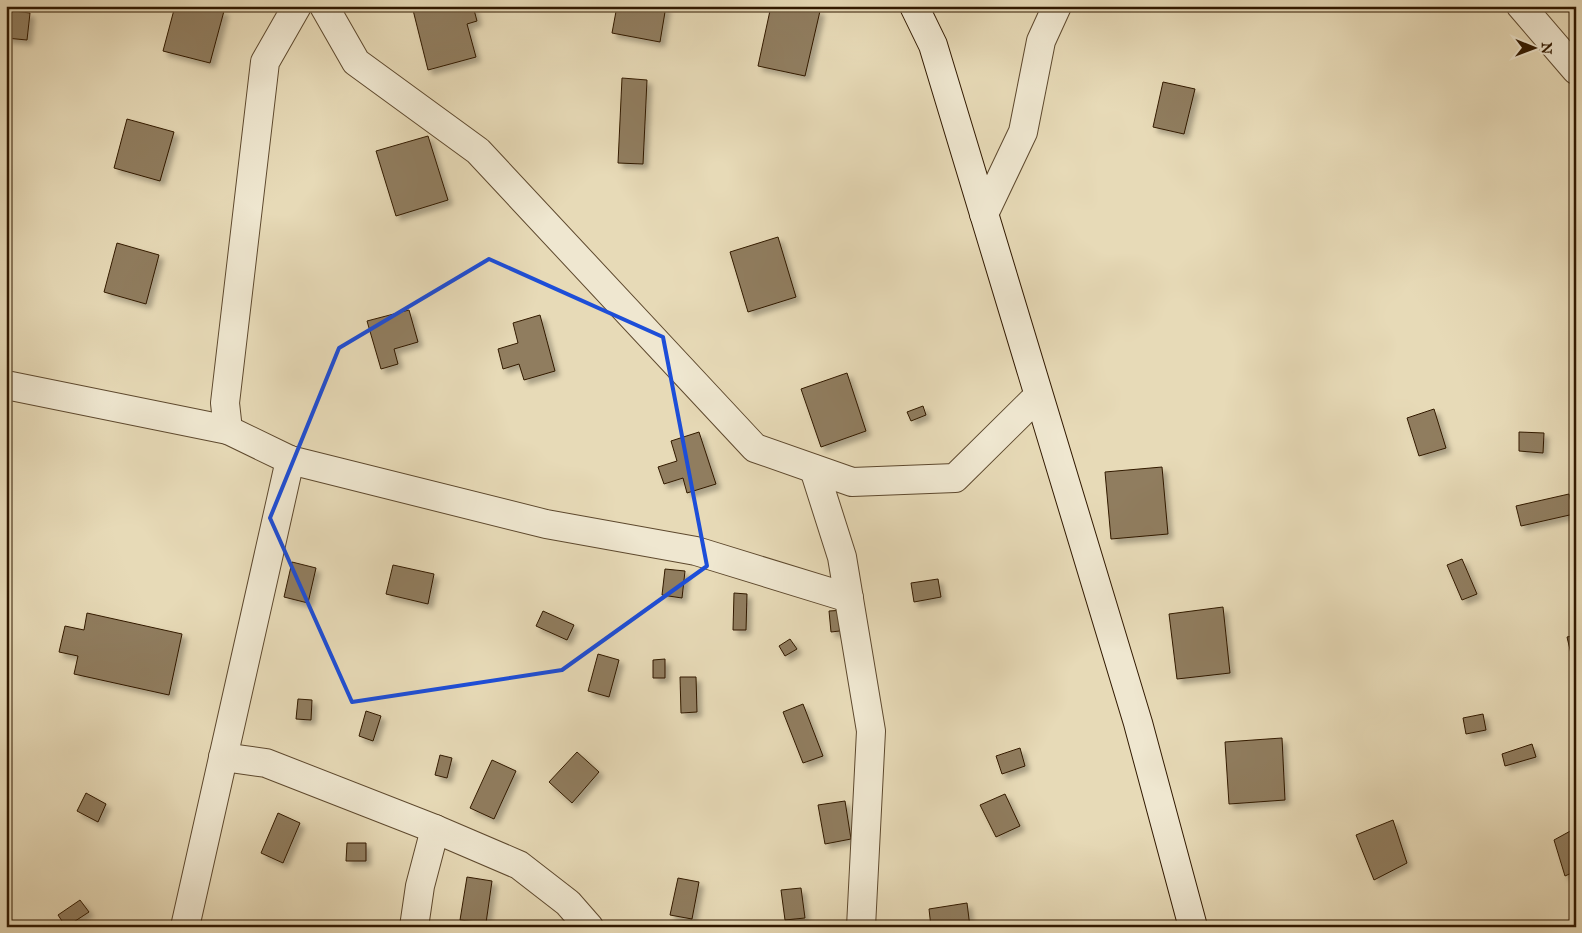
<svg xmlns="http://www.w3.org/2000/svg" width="1582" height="933" font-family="'IM FELL Great Primer',serif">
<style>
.building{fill:#907d5f;stroke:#311900;filter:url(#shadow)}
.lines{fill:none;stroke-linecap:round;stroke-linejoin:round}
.street-casing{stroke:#5e492e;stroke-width:30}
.secondary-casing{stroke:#311900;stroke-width:30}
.street{stroke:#efe7d0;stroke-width:28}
.secondary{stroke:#efe7d0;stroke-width:28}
.marked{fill:none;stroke:#1d4ed8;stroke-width:4;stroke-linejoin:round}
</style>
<defs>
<filter id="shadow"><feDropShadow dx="4.5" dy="4.5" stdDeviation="2.5" flood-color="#0004"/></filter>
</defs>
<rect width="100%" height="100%" fill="#e7dab7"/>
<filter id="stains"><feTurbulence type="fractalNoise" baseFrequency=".004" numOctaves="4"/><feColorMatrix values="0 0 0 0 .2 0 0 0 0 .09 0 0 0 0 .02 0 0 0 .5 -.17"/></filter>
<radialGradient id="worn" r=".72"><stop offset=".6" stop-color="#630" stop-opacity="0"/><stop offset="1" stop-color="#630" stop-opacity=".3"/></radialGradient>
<g class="building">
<polygon points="175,6 207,6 224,11 210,63 163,51"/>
<polygon points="412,6 473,6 477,21 467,24 476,57 428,70"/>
<polygon points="617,6 666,6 660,42 612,33"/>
<polygon points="771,6 800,6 820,11 805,76 758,66"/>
<polygon points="6,10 30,13 27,40 6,38"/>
<polygon points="622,78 647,80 643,164 618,163"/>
<polygon points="1163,82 1195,89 1184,134 1153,127"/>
<polygon points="127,119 174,132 160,181 114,168"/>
<polygon points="428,136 448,200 396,216 376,151"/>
<polygon points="778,237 796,297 748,312 730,252"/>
<polygon points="117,243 159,255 146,304 104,292"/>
<polygon points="409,310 418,342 394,349 398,364 381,369 367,321"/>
<polygon points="540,315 555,371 524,380 519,364 503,369 498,349 518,343 513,323"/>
<polygon points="847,373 866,431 821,447 801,389"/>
<polygon points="923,406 926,415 911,421 907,412"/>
<polygon points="1434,409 1446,448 1419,456 1407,418"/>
<polygon points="699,432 716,484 687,493 683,478 664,484 658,467 677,461 671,441"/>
<polygon points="1519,432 1544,433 1543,453 1519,451"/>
<polygon points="1162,467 1168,534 1111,539 1105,472"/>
<polygon points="1569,494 1574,514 1521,526 1516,506"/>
<polygon points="1462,559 1477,594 1462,600 1447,565"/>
<polygon points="292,562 316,568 308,603 284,597"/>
<polygon points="393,565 434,574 428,604 386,594"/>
<polygon points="665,569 685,571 682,598 662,595"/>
<polygon points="938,579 941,597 914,602 911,583"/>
<polygon points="734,593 747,594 746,630 733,630"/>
<polygon points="1223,607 1230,673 1177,679 1169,614"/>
<polygon points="845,610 848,630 831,632 829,611"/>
<polygon points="543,611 574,625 567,640 536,626"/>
<polygon points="87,613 182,634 169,695 74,674 78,656 59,652 65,626 84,630"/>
<polygon points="1576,635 1576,675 1567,637"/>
<polygon points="790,639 797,649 785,656 779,646"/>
<polygon points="598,654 619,660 609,697 588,691"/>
<polygon points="665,659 665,678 653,678 653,660"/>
<polygon points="680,677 696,677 697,712 681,713"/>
<polygon points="298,699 312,700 311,720 296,719"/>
<polygon points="803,704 823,756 803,763 783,712"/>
<polygon points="366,711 381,716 373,741 359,736"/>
<polygon points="1483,714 1486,730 1466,734 1463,718"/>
<polygon points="1282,738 1285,800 1229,804 1225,742"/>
<polygon points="1532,744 1536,757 1505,766 1502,754"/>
<polygon points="1020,748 1025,766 1002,774 996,756"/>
<polygon points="577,752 599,772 572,803 549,782"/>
<polygon points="440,755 452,758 447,778 435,775"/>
<polygon points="492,760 516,771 494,819 470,808"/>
<polygon points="86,793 106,804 98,822 77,811"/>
<polygon points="1005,794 1020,826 996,837 980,805"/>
<polygon points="845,801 851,839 825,844 818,805"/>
<polygon points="278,813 300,823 283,863 261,853"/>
<polygon points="1393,820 1407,863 1374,880 1356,835"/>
<polygon points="1574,829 1576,871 1565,876 1554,840"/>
<polygon points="347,843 366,843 366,861 346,861"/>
<polygon points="467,877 492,881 486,923 460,920"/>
<polygon points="678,878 699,882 692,919 670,915"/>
<polygon points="801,888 805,918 785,920 781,890"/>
<polygon points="80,900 89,912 66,927 58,915"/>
<polygon points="967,903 970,927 931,927 929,909"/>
</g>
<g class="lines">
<g class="street-casing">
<g id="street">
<polyline points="297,6 265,62 225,403 228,430 290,460 546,524 696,551 849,598"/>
<polyline points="324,6 356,62 478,151 755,448 852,482 955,478 1038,396"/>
<polyline points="1521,6 1576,70"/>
<polyline points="984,214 1023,132 1041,41 1057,6"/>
<polyline points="6,385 228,430"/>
<polyline points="814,469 842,557 871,731 861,927"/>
<polyline points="223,757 266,763 435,829 519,865 568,903 589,927"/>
<polyline points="185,927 290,460"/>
<polyline points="414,927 420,886 435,829"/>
</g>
</g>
<g class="secondary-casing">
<polyline id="secondary" points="914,6 933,45 1138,723 1193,927"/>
</g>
<use href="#street" class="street"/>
<use href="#secondary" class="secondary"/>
</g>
<path class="marked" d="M489,259L663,337L707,566L562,670L352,702L270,518L339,348Z"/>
<rect width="1582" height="933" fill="none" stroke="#e7dab7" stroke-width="25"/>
<rect x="8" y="8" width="1567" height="918" fill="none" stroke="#311900" stroke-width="2.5"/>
<rect x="12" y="12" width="1557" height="908" fill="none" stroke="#311900"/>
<g transform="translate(1534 48) rotate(91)" stroke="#efe7d0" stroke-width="4" paint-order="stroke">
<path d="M0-4L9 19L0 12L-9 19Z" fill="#311900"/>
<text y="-8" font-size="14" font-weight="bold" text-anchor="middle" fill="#311900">N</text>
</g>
<rect width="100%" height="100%" filter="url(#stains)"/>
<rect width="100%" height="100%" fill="url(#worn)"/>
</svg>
